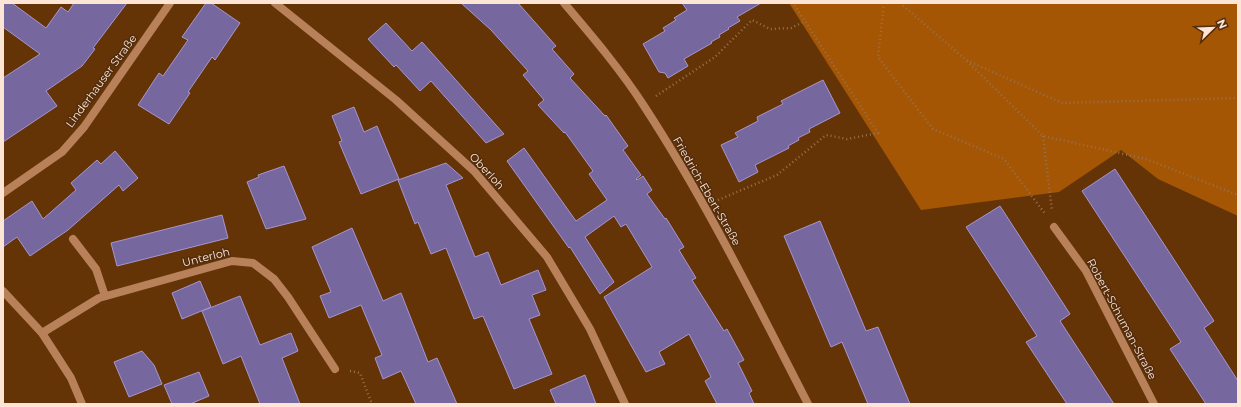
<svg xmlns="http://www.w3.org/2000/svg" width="1241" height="407" font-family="Montserrat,sans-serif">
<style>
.green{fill:#a45605}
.building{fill:#77679f;stroke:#a696d1}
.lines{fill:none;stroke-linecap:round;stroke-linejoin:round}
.path{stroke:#99714e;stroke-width:2.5;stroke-dasharray:1 3;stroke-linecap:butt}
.service{stroke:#b8815a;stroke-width:8}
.minor{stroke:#b8815a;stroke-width:8}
.labels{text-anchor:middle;stroke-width:3;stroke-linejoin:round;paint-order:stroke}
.street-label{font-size:11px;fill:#fde5d5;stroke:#522d0e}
</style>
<rect width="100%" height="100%" fill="#643407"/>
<polygon class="green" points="789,3 1238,3 1238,216 1158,179 1121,150 1059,192 921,210"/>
<g class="building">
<polygon points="3,3 12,3 46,28 61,7 68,12 74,3 127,3 93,48 95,49 82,66 46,91 57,106 3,142 3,78 40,54 3,27"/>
<polygon points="206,3 211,3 240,23 215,60 212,57 188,92 190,93 169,124 138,105 159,73 163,76 188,40 182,37"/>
<polygon points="461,3 518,3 556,46 552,49 574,74 570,78 605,116 606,115 628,146 623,150 641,175 636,179 637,180 643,176 652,190 647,194 665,219 666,218 684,247 679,250 696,278 692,280 724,331 727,329 744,360 738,363 752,391 749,393 754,404 717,404 705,381 711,377 689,334 659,352 665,364 646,372 604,297 652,267 626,224 621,227 614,216 585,237 614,282 600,294 570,247 569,248 507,161 524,148 576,221 607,200 589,174 593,171 565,132 564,133 538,105 544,100 523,75 528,71 491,30"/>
<polygon points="682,3 761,3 737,17 740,21 728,28 729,29 719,35 720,37 711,42 712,43 684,59 688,66 668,78 665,73 659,72 643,44 665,31 663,28 676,20 674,18 687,10"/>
<polygon points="386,23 412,51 422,42 504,134 486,143 431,81 420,91 396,65 394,67 368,39"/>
<polygon points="823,80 840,113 809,129 810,132 798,138 799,140 788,146 789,148 755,165 758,172 739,182 721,145 738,137 735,133 758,121 757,117 783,104 781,101"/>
<polygon points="354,107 364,132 377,126 399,179 361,194 339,142 342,141 332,116"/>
<polygon points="115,151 138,178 123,191 119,185 68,230 30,256 17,237 3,247 3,221 32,201 43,219 76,190 71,183 97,160 101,164"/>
<polygon points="446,163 463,178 446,185 475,257 488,252 501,285 538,270 546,290 532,295 540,315 529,319 552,374 514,389 483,316 474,319 446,248 431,254 418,222 415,224 398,180"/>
<polygon points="284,166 306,219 266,229 247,182 259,177 258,175"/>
<polygon points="1115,169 1214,321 1204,328 1238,381 1238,404 1206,404 1170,349 1181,342 1082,191"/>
<polygon points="1000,206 1070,314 1060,321 1114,404 1067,404 1026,342 1037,336 966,227"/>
<polygon points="222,215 228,238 117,266 111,243"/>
<polygon points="820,221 866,331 878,327 910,404 868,404 842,342 831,347 784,236"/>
<polygon points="352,228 383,301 401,293 428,362 437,358 457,404 416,404 401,371 383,379 375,358 382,355 361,305 329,318 320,296 331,292 312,247"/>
<polygon points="200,281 211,307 182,319 172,293"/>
<polygon points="240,296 260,345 291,333 298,351 282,358 300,404 260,404 241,356 223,364 202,311"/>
<polygon points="142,351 154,365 162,384 129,397 114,362"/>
<polygon points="199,372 209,396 190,404 172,404 164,385"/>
<polygon points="585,375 596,404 556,404 550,390"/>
</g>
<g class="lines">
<g class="path">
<polyline points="884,3 878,57 933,129 1004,159 1046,215"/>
<polyline points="900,3 966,60 1062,103 1238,98"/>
<polyline points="967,61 1043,136 1146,159 1238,195"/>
<polyline points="656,96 715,57 752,20 770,29 791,28 805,21"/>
<polyline points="1043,136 1052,211"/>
<polyline points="718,200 777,175 826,135 847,139 878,133 793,3"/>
<polyline points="350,371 360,373 372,404"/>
</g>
<polyline class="service" points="73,239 96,269 105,296"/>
<g class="minor">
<polyline points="275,3 396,100 474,171 547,257 590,329 625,404"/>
<path d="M564,3C592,36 621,70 644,106C706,201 756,303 808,404"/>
<polyline points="3,193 62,152 84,127 170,3"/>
<polyline points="1054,227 1086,271 1154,404"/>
<polyline points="3,291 42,333 71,378 82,404"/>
<polyline points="42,333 99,298 232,261 253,263 274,279 288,297 335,369"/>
</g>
</g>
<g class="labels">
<g class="street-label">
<text transform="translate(101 81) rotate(-54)" y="4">Linderhauser Straße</text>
<text transform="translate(487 171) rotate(47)" y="4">Oberloh</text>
<text transform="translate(707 191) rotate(60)" y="4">Friedrich-Ebert-Straße</text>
<text transform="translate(206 257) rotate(-14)" y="4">Unterloh</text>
<text transform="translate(1122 319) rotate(62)" y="4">Robert-Schuman-Straße</text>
</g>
</g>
<rect width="1241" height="407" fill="none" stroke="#fde5d5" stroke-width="8"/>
<g transform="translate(1213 28) rotate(67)" stroke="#522d0e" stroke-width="3" paint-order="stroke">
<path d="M0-3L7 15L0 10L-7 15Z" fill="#fde5d5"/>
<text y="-6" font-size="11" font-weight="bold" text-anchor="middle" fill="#fde5d5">N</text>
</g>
</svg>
